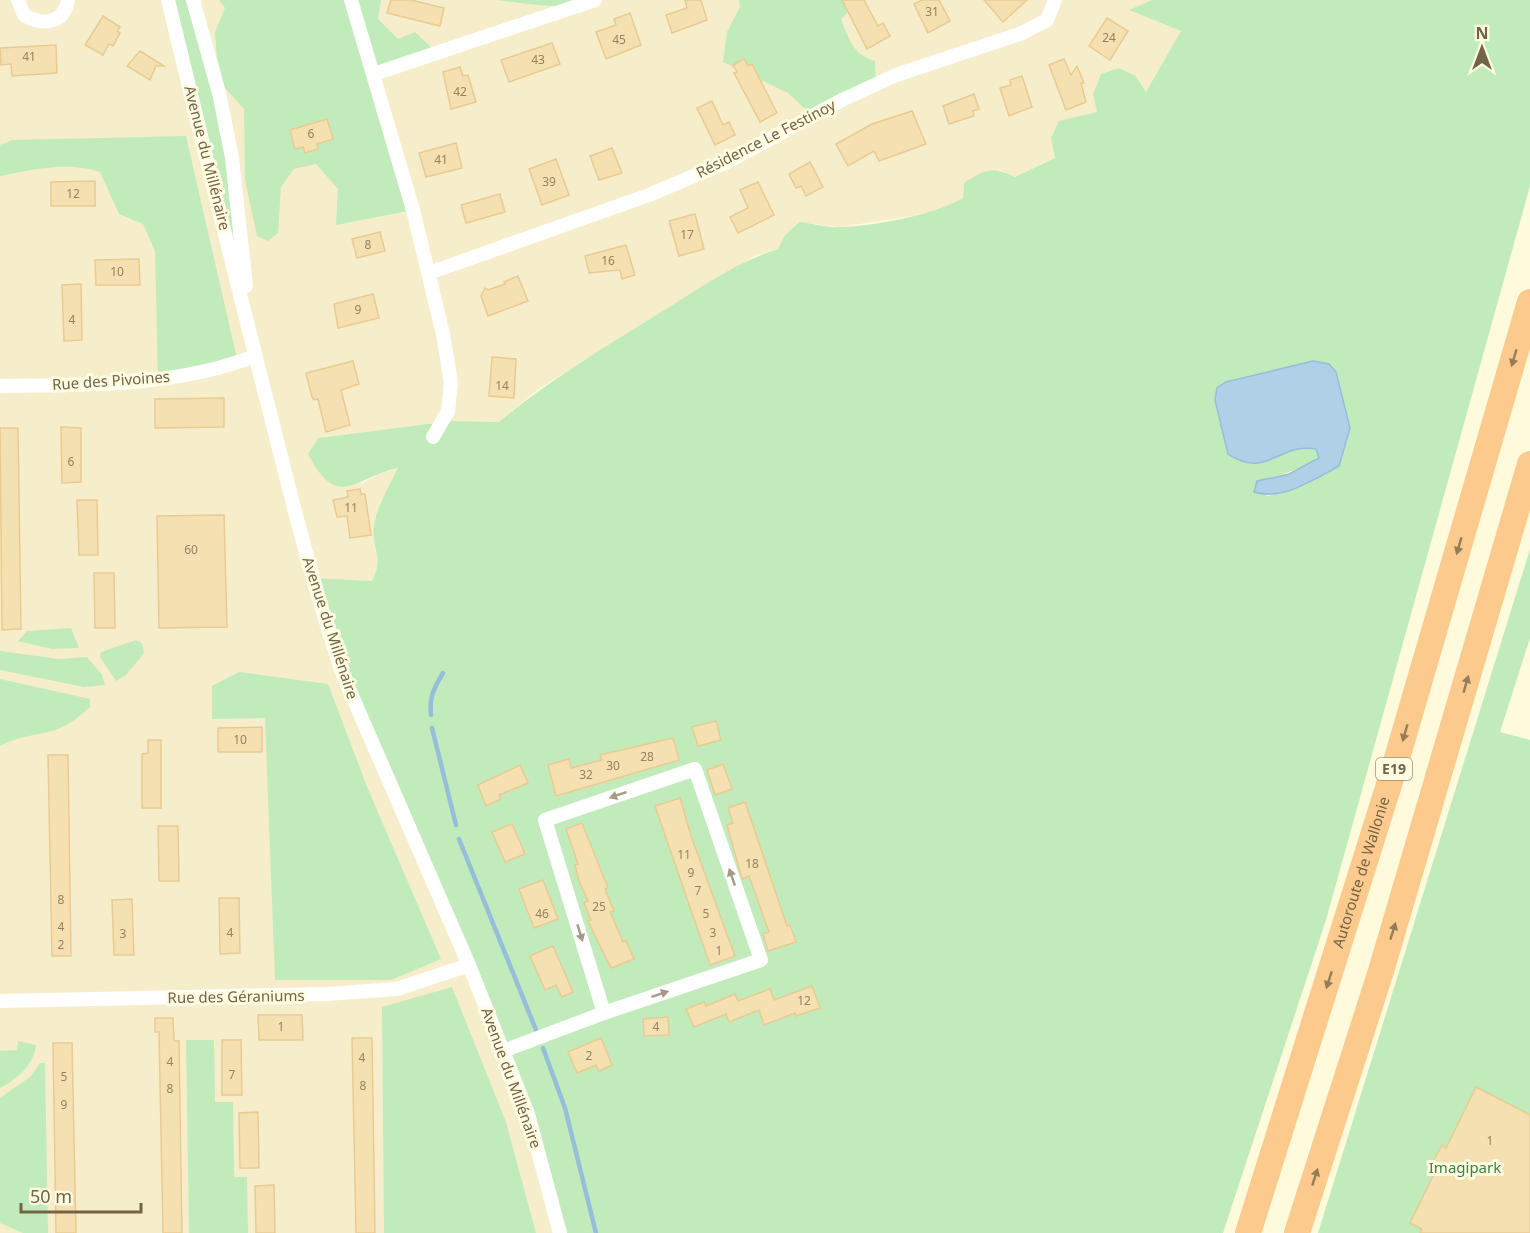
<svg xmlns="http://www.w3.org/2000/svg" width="1530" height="1233" font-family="'Noto Sans',sans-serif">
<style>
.residential{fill:#f6eecb}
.green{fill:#c1ebbb;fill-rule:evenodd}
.water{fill:#b0d0e8;stroke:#96bdda;stroke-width:1.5}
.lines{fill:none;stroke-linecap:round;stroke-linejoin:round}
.stream{stroke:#96bdda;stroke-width:4.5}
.building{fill:#f5e0b2;stroke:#e9cb92;stroke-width:1.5}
.street{stroke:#fff;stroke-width:14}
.highway{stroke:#fdca8e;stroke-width:26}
.oneway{fill:#967d56}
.oneway2{fill:#a59a85}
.labels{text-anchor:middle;stroke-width:6;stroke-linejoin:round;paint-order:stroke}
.number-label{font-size:12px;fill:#948260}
.shield{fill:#fffce4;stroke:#9e9174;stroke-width:1.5}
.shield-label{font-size:14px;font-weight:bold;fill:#746344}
.street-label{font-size:15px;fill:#746344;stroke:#fffce4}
.park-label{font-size:15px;fill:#3f813e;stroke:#fffce4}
</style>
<rect width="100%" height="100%" fill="#fefadc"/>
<polygon class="residential" points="0,0 168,0 254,348 240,244 193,0 1152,0 1130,10 1181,31 1146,93 1136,76 1119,68 1101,74 1093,94 1097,112 1051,138 1055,158 1015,177 1001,170 964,183 963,198 947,207 913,216 839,227 798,222 785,235 778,249 754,256 538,389 499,422 451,421 318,438 309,453 362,484 379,474 399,468 380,503 374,527 379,567 372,581 312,578 528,1114 560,1233 0,1233"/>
<g class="green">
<polygon points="168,0 193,0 219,93 255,356"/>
<polygon points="219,0 381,0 378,19 398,39 415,32 438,54 374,74 413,210 336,225 338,189 316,164 294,169 281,187 278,233 268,241 257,236 245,180 244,109 225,88 217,58 215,32 225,8"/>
<path d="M496,0H595C562,11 530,4 496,0Z"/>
<path d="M739,0H862L841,19C849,39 853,55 875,61L876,85L813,116L788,93L723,62L727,32L740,7Z"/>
<path d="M1152,0H1530V186L1326,920L1223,1233H560L528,1114L399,808L312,578L372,581C385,556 371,549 374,526C377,505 389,487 398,468C355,477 338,512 308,454L318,438L451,421L499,422C548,381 603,348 658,314C696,291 735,262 778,249L785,235L799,222C812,223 827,228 840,227C875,226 934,215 963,198L964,183C984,170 993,166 1015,177L1055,158L1051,138L1059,121L1097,112L1093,94L1101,74L1119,68L1136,76L1146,92L1181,31L1129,10ZM1313,361L1329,364L1339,466L1302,487L1267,496L1257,481C1279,476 1299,470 1319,458L1316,449L1303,447L1239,461L1229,454L1215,400L1217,388L1226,382Z"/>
<path d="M186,136L238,363L158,380L155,251L143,224L119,214L100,172C67,161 33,170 0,176V145L12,140Z"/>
<polygon points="1530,549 1530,638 1500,732 1530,740 1530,1233 1318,1233"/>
<polygon points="71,628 79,648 52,649 18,641 27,631"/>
<polygon points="136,640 142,643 144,653 126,675 116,681 100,657 101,652"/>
<polygon points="0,651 59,659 87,657 102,675 105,685 84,687 0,670"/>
<polygon points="239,672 328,684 368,789 441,959 391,980 275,980 265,718 212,719 212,686"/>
<path d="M0,679L90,699V707C80,716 68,726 55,730C36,736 17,736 0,746Z"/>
<polygon points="452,987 506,1122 536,1233 384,1233 382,1007"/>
<polygon points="186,1040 214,1040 215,1102 233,1102 234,1177 247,1177 248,1233 189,1233"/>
<path d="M18,1041L36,1045C34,1065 17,1079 0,1088V1051L17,1050Z"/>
<polygon points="40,1063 45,1063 48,1233 23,1233 0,1223 0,1098 30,1077"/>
</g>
<path class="water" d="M1313,361L1329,364L1336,372L1350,428L1339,466C1313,480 1283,501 1254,492L1257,481L1289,474L1319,458L1316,449C1280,442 1266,480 1228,454L1215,400L1217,388L1226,382Z"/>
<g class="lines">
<g class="stream">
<path d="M431,715C429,697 434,688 443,673"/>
<polyline points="432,728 456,825"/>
<polyline points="459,839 536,1030"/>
<polyline points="543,1048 565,1108 596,1233"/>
</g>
</g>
<g class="building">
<polygon points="391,0 411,0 444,8 440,26 387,13"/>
<polygon points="685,0 701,0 707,20 672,33 666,15 687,8"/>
<polygon points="842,0 864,0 878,26 883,23 890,36 867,49"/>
<polygon points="922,0 939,0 950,21 928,33 914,4"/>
<polygon points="984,0 1027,0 1003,22"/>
<polygon points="630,13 641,45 606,59 596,32 616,25 614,19"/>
<polygon points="103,16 120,27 117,31 120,33 113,46 109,44 103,55 85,45"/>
<polygon points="1107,18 1128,31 1110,60 1089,46"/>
<polygon points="552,43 560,64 509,82 501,60"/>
<polygon points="56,45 57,73 12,76 11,64 1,65 0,48"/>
<polygon points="140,51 164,66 156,66 150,80 127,66"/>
<polygon points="744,59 748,66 752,64 777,113 760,122 734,73 737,72 733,65"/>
<polygon points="1064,59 1071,75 1077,66 1084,83 1081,83 1086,102 1066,110 1049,65"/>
<polygon points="460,67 463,76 468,75 476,102 451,109 443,72"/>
<polygon points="1022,76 1032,107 1009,116 1000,88 1011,85 1010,80"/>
<polygon points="974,94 979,109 973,111 974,116 949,124 943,106"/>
<polygon points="712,101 723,125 729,122 735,135 715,145 697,108"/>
<polygon points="912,111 926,144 879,161 874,151 848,166 836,144 872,124"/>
<polygon points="327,119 333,139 317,144 318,149 305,153 303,147 295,149 290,130"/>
<polygon points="456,143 462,168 426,177 419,153"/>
<polygon points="612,148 622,173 599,180 590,156"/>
<polygon points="556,159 569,195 542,205 529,169"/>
<polygon points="810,162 823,187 806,196 801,186 796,188 789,174"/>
<polygon points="95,181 95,206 51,206 51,182"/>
<polygon points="758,182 774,215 738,233 730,217 748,208 740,190"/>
<polygon points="500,194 505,212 466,223 461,205"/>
<polygon points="695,214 704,249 679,256 669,221"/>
<polygon points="380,232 385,251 357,258 352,239"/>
<polygon points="626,245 635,275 622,279 620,270 589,273 585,256"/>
<polygon points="139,259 140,285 96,285 95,260"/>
<polygon points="518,276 528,301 488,316 481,296 485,288 488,290 505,284 504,282"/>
<polygon points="81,284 82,340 64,341 62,285"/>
<polygon points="373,294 379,318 338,328 334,304"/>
<polygon points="492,357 516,359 514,398 489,396"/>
<polygon points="353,361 359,384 341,390 350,425 326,432 318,399 314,400 312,397 306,373"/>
<polygon points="224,398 224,427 155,428 155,399"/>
<polygon points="61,427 81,428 81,482 62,483"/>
<polygon points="0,428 18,428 21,629 2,630"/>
<polygon points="360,489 361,494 365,494 371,535 350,538 347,516 337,517 333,500 348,497 347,491"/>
<polygon points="77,500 97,500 98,555 79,555"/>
<polygon points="224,515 227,627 159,628 157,516"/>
<polygon points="94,573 114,573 115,628 95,628"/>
<polygon points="716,721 721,740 698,746 692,727"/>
<polygon points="262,727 262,752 218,752 218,728"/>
<polygon points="673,738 679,760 556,796 548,765 569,759 571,768 602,760 600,755"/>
<polygon points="148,740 161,740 161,808 142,808 142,754 148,753"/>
<polygon points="48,755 68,755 71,956 52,956"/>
<polygon points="723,764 732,789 715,795 707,770"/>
<polygon points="520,765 528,783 499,795 501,799 486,806 478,785"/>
<polygon points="680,798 691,836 735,956 710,965 655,806"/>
<polygon points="745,802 787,926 790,925 796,942 768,951 763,934 769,932 749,876 742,879 727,825 733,823 728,808"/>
<polygon points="582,823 608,888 605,889 614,911 610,912 623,942 626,941 634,959 611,968 588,921 591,920 584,903 588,901 579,881 575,865 578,864 566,829"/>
<polygon points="512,824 525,854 505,862 492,832"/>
<polygon points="158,826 178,826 179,881 159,881"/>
<polygon points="543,880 558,919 534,928 519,889"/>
<polygon points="219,898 239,898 240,953 220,954"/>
<polygon points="132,899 134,955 114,955 112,900"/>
<polygon points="553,946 573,992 562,997 556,985 545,990 530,956"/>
<polygon points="812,986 820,1008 796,1016 795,1013 764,1025 759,1010 729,1022 726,1014 694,1027 686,1009 704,1002 706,1006 735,994 738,1001 770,989 774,1000"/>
<polygon points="258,1015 302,1015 303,1040 259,1040"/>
<polygon points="668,1017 669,1035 644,1036 643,1019"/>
<polygon points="155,1018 173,1018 174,1041 179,1041 182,1233 163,1233 159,1032 155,1032"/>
<polygon points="352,1038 372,1038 375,1233 356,1233"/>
<polygon points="601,1038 612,1065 599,1071 596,1065 577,1073 568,1052"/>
<polygon points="222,1040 241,1040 242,1095 222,1095"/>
<polygon points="53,1043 72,1043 76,1233 56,1233"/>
<polygon points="1476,1087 1530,1115 1530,1233 1420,1233 1422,1229 1410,1223 1434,1174 1428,1171 1442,1145 1446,1148"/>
<polygon points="258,1112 259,1168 240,1168 239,1113"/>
<polygon points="274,1185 275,1233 256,1233 255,1186"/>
</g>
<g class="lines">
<g class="street">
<path d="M18,0L24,15C42,26 64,24 68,0"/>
<path d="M168,0C201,135 233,270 268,405C291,496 313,587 343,675L469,965L528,1114L560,1233"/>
<polyline points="193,0 219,93 232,158 246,286"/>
<polyline points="351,0 413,210 443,334 451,383 448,411 433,437"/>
<polyline points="374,74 595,0"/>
<polyline points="429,273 649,195 729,161 842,100 896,75 1022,33 1047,20 1055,0"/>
<path d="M0,386C85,385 175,387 255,356L254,349"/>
<polyline points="0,1001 327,994 397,989 469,965"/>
<polyline points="503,1051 604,1013 761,960 695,769 545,820 604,1013"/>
</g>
<g class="highway">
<path id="s1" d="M1248,1233L1393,772L1530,302"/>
<polyline points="1297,1233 1381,971 1530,464"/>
</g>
</g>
<defs><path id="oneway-solid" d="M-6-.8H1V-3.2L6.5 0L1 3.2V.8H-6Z" transform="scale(1.5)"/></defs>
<g class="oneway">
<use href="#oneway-solid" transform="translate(1514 358) rotate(106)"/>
<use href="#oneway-solid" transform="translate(1459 546) rotate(106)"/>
<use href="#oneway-solid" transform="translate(1466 684) rotate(-74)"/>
<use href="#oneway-solid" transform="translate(1405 733) rotate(106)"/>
<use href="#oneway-solid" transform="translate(1393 931) rotate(-73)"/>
<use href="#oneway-solid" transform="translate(1329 980) rotate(108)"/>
<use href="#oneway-solid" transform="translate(1315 1177) rotate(-72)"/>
</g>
<g class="oneway2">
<use href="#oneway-solid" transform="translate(618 795) rotate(161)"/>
<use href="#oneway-solid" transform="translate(732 877) rotate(-109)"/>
<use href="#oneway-solid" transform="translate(580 933) rotate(73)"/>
<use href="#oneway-solid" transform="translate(660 994) rotate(-18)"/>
</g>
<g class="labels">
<g class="number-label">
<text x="932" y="16">31</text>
<text x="1109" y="42">24</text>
<text x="619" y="44">45</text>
<text x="29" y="61">41</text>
<text x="538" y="64">43</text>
<text x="460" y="96">42</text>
<text x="311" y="138">6</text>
<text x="441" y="164">41</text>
<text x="549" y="186">39</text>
<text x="73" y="198">12</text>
<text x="687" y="239">17</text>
<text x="368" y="249">8</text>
<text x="608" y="265">16</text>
<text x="117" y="276">10</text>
<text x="358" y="314">9</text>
<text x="72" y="324">4</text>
<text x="502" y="390">14</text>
<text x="71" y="466">6</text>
<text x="351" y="512">11</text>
<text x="191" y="554">60</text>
<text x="240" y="744">10</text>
<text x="647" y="761">28</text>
<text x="613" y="770">30</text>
<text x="586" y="779">32</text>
<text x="684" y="859">11</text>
<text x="752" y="868">18</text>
<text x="691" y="877">9</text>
<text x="698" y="895">7</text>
<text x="61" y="904">8</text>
<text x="599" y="911">25</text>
<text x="542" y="918">46</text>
<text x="706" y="918">5</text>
<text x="61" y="931">4</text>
<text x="230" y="937">4</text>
<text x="713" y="937">3</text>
<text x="123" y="938">3</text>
<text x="61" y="949">2</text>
<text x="719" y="955">1</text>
<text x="804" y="1005">12</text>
<text x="281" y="1031">1</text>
<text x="656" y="1031">4</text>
<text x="589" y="1060">2</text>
<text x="362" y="1062">4</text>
<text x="170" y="1066">4</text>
<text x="232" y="1079">7</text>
<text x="64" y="1081">5</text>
<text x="363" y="1090">8</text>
<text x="170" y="1093">8</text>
<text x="64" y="1109">9</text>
<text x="1490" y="1145">1</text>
</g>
<rect class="shield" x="1376" y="758" width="36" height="22" rx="4.5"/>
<g class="shield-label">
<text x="1394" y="774">E19</text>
</g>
<g class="street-label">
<text transform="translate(766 139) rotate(-27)" y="5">Résidence Le Festinoy</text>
<text transform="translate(207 158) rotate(76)" y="5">Avenue du Millénaire</text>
<text transform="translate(111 381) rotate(-4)" y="5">Rue des Pivoines</text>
<text transform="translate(330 628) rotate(72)" y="5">Avenue du Millénaire</text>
<text dy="5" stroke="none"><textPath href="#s1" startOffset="378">Autoroute de Wallonie</textPath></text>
<text transform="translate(236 997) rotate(-1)" y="5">Rue des Géraniums</text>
<text transform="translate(511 1078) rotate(70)" y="5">Avenue du Millénaire</text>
</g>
<g class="park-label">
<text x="1465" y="1173">Imagipark</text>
</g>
</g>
<g transform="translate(1482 48)" stroke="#fffce4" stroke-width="4.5" paint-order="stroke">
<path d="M0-4.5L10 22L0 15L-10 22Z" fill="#746344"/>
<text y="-9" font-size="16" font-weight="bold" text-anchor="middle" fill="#746344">N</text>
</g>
<path d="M21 1203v9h120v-9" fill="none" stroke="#746344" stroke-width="3"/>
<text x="30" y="1203" font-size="18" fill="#746344" stroke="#fffce4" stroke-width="4.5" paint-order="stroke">50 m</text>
</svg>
